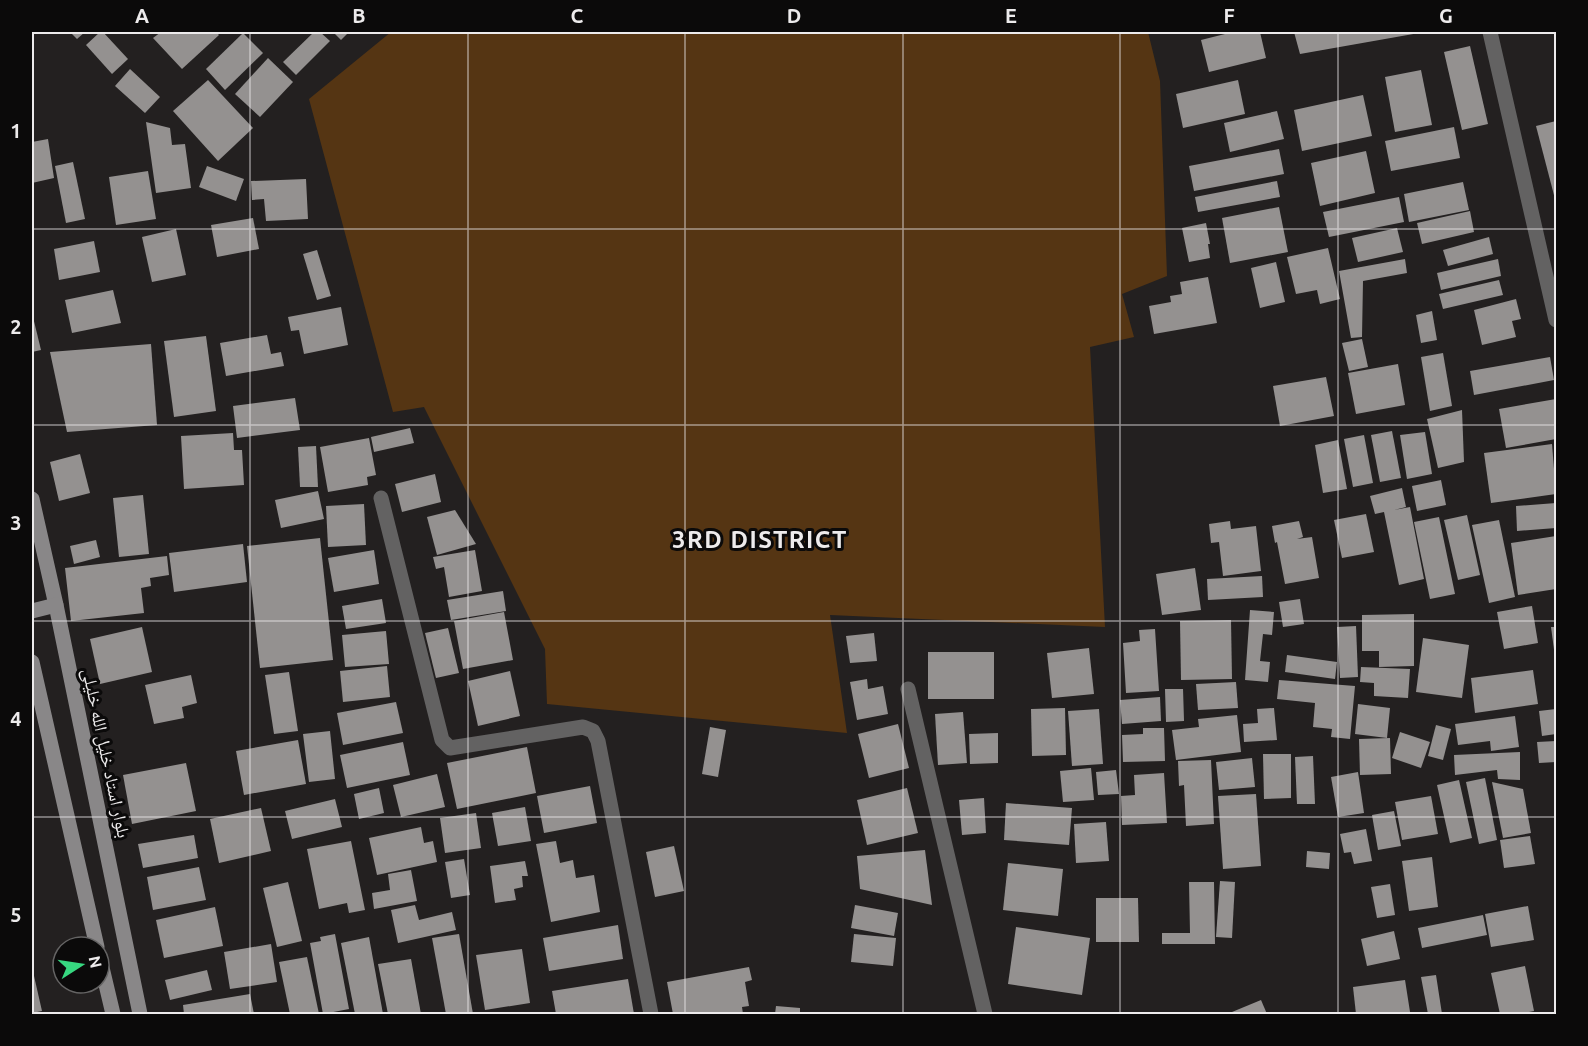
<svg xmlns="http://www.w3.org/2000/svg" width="1588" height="1046" font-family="Ubuntu,'Noto Naskh Arabic',sans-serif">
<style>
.green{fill:#553513}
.building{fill:#949190}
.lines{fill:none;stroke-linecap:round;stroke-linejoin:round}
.street{stroke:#636262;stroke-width:15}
.secondary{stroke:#898788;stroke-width:15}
.grid{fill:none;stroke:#edebec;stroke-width:1.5;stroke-opacity:0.55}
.labels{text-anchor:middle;stroke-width:6;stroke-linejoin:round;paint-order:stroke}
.street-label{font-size:18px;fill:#edebec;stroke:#0b0a0a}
.district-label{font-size:24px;font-weight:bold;letter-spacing:1.5px;fill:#edebec;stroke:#0b0a0a}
.neatline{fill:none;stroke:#edebec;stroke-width:2}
.grid-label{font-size:20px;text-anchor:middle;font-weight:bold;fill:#edebec}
</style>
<rect width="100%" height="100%" fill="#232020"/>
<polygon class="green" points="391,32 1148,32 1160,81 1167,276 1122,294 1134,337 1090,347 1105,627 830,615 847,733 547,704 545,649 424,407 393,412 309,99"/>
<g class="building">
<polygon points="70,32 85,32 77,39"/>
<polygon points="100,32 103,32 128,59 112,74 86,45"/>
<polygon points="161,32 216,32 219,35 182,69 153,38"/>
<polygon points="314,32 320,32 330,41 296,75 283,62"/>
<polygon points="333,32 349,32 341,40"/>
<polygon points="1233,32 1260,32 1266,58 1209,72 1201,40"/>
<polygon points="1294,32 1419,32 1419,33 1300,54"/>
<polygon points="243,33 263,53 225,90 206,69"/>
<polygon points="1470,46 1488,124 1462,130 1444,52"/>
<polygon points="268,58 293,82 260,117 235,94"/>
<polygon points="130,69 160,97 145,113 115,86"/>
<polygon points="1421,70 1432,125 1395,132 1385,77"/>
<polygon points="208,80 253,128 218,161 173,111"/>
<polygon points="1238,80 1245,114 1183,128 1176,94"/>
<polygon points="1363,95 1372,136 1302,151 1294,110"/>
<polygon points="1277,111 1284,139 1230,152 1224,123"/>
<polygon points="1556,121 1556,199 1555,199 1536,126"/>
<polygon points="146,122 170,128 172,145 185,144 191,188 156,193"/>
<polygon points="1454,127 1460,158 1391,171 1385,141"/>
<polygon points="48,139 54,178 32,183 32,142"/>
<polygon points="1279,149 1284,174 1194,191 1189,166"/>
<polygon points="1366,151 1375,193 1320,206 1311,163"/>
<polygon points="73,162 85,219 66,223 55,166"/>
<polygon points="207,166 244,179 236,201 199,187"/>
<polygon points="148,171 156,219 116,225 109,177"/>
<polygon points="306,179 308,219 266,221 264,199 252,200 251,181"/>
<polygon points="1277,181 1280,197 1198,212 1195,197"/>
<polygon points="1463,182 1469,210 1409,222 1404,194"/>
<polygon points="1399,197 1404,222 1329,237 1323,212"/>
<polygon points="1279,207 1288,252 1230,263 1222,218"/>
<polygon points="1470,211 1474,232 1422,244 1417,223"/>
<polygon points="253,218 259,249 217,257 211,225"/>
<polygon points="1206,223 1210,244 1208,244 1210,258 1189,262 1182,228"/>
<polygon points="1397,228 1403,252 1358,262 1352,238"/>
<polygon points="176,229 186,275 152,282 142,237"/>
<polygon points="1489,237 1493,254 1448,266 1443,250"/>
<polygon points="94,241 100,272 59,280 54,249"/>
<polygon points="1328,248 1340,299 1320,304 1317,290 1296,294 1287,257"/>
<polygon points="317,250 331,296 317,300 303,254"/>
<polygon points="1405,259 1407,273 1363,281 1362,337 1351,338 1339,271"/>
<polygon points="1498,259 1501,276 1441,290 1437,273"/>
<polygon points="1276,262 1285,302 1260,308 1251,268"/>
<polygon points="1208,277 1217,323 1154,334 1149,306 1171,302 1170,296 1182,294 1180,282"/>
<polygon points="1499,280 1503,295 1443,309 1439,294"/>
<polygon points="113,290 121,323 72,333 65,300"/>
<polygon points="1516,299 1521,319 1512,321 1516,337 1482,345 1474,310"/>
<polygon points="341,307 348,345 304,354 299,330 291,331 288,317"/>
<polygon points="1432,311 1437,340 1421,343 1416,315"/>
<polygon points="32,313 41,350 32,352"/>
<polygon points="267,335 271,354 281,352 284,366 226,376 220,343"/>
<polygon points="206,336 216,411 174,417 164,341"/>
<polygon points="1362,339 1368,367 1349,371 1342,343"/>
<polygon points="151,344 157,425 67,432 50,352"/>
<polygon points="1443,353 1452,406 1430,411 1421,357"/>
<polygon points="1550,357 1554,380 1474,395 1470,371"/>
<polygon points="1398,364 1405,405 1356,414 1348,373"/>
<polygon points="1326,377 1334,416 1280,426 1273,386"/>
<polygon points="295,398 300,430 237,438 233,406"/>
<polygon points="1556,399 1556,439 1506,448 1499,409"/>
<polygon points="1462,410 1464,462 1438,468 1427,419"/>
<polygon points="410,428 414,443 374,452 371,437"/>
<polygon points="1392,431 1401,478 1380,482 1371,435"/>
<polygon points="1425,432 1432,474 1407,479 1400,435"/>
<polygon points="233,433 234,450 242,450 244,485 184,489 181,436"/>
<polygon points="1364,435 1373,483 1353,487 1344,439"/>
<polygon points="369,438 376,475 367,477 368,485 328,492 320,447"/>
<polygon points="1338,440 1347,489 1323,493 1315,445"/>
<polygon points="1552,444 1556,494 1491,503 1484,453"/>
<polygon points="316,446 318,487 300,487 298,447"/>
<polygon points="80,454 90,493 59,501 50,462"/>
<polygon points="435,474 441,502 402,512 395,484"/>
<polygon points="1441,480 1446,505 1417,511 1412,486"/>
<polygon points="1402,488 1406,507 1394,510 1410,507 1424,579 1399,585 1384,512 1375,514 1370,496"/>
<polygon points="318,491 324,519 281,528 275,500"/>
<polygon points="143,495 149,554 119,557 113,498"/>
<polygon points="1556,503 1556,528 1517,531 1516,506"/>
<polygon points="364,504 366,545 328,547 326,506"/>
<polygon points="455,510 476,544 437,555 427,517"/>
<polygon points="1366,514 1374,552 1342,558 1334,520"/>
<polygon points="1467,515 1480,575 1458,580 1444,520"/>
<polygon points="1439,517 1455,594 1430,599 1414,522"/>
<polygon points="1499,520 1515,597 1489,603 1472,525"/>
<polygon points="1230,521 1231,529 1256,526 1261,571 1223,576 1219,542 1211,543 1209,524"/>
<polygon points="1299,521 1303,537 1297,539 1312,537 1319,578 1285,584 1277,542 1275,543 1272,526"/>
<polygon points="1556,536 1556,589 1518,595 1511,543"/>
<polygon points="320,538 333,660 260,668 247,546"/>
<polygon points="96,540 100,557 74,564 70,546"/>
<polygon points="243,544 247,582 174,592 169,553"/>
<polygon points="374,550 379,584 334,592 328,558"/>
<polygon points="475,550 482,591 449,597 444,567 436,569 433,557"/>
<polygon points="167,556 169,575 150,578 151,586 141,588 144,613 71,621 65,568"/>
<polygon points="1195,568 1201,610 1162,615 1156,574"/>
<polygon points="1262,576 1263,597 1208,600 1207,579"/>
<polygon points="503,591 506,611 451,620 447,600"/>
<polygon points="382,599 386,623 346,629 342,606"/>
<polygon points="1300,599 1304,624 1283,627 1279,602"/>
<polygon points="1532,606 1538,643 1504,649 1497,612"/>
<polygon points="1250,610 1274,612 1272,635 1263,634 1260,661 1270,662 1268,682 1245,680"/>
<polygon points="504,612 513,660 463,669 454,621"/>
<polygon points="1414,614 1414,666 1379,667 1379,651 1362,651 1362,615"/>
<polygon points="1231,620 1232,679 1181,680 1180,621"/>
<polygon points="1356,626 1358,677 1340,678 1337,627"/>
<polygon points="142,627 152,672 100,684 90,639"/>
<polygon points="1551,627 1556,627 1556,657 1555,657"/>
<polygon points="448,628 459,673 436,678 425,633"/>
<polygon points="1155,629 1159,691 1126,693 1123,643 1140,641 1139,630"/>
<polygon points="386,631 389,664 345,667 342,635"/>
<polygon points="874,633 877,661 850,663 846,636"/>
<polygon points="1423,638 1469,645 1462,698 1416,692"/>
<polygon points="1089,648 1094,694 1052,698 1047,653"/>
<rect x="928" y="652" width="66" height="47"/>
<polygon points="1287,655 1337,662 1335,679 1285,672"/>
<polygon points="387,666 390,697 343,702 340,671"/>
<polygon points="1361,667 1410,669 1408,698 1374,696 1374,683 1360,682"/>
<polygon points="1533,670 1538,704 1475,713 1471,678"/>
<polygon points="510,671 520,716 478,726 468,681"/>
<polygon points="289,672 298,731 274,734 265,675"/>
<polygon points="191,675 197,703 182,707 184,718 154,724 145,685"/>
<polygon points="867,679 868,689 883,686 888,714 857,720 850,682"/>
<polygon points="1279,680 1355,686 1350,739 1331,737 1332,729 1313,727 1315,703 1277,699"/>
<polygon points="1236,682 1238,708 1198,710 1196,684"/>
<polygon points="1165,689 1183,689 1184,721 1166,722"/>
<polygon points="1160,697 1161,721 1122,724 1120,700"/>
<polygon points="396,702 403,733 343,745 337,713"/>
<polygon points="1358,704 1390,708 1387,738 1355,734"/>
<polygon points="1065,708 1066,755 1032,756 1031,709"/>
<polygon points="1274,708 1277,740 1244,742 1243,724 1258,723 1257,709"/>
<polygon points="1099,709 1103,764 1072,766 1068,711"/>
<polygon points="1556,709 1556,734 1542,736 1539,711"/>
<polygon points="963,712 967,763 938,765 935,714"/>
<polygon points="1237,715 1241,752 1176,760 1172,730 1199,727 1198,719"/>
<polygon points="1515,716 1519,747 1491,751 1490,741 1458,745 1455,724"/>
<polygon points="898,724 909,768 869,778 858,734"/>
<polygon points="1436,725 1451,729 1443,760 1428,756"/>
<polygon points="710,727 726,730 718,777 702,774"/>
<polygon points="1143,728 1164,728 1165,761 1123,762 1122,735 1143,734"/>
<polygon points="330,731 335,779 309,782 303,734"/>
<polygon points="1400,732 1430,742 1421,768 1392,758"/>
<polygon points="998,733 998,763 970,764 969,734"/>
<polygon points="1390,738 1391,774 1360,775 1359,739"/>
<polygon points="298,740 306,784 244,795 236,751"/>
<polygon points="1556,741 1556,762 1539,763 1537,742"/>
<polygon points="403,742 410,775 347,788 340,755"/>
<polygon points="527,747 536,793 457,809 447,763"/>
<polygon points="1520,752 1520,780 1498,779 1497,770 1455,775 1454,755"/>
<polygon points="1263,754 1291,754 1291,798 1264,799"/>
<polygon points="1313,756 1315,804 1297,804 1295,757"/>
<polygon points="1252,758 1255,787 1219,790 1216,762"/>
<polygon points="1211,760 1214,824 1186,826 1184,785 1179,786 1178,761"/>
<polygon points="186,763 196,811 132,824 123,775"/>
<polygon points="1091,768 1094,800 1063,802 1060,771"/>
<polygon points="1116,770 1119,794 1098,795 1096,772"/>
<polygon points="1358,772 1364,813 1338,817 1331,777"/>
<polygon points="1164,773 1167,823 1122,825 1121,796 1135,795 1134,775"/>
<polygon points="437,774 445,807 401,817 393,785"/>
<polygon points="1485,778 1497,840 1479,844 1466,782"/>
<polygon points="1459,780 1472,838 1450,843 1437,785"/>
<polygon points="1492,782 1523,789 1531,833 1503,838"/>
<polygon points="590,786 597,823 544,833 537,796"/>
<polygon points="379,788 384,813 359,819 354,794"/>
<polygon points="907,788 918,833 867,845 857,800"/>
<polygon points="1256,794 1261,866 1223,869 1218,796"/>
<polygon points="1431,796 1438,834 1402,840 1395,802"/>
<polygon points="984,798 986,833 962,835 959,800"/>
<polygon points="335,799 342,827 292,839 285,811"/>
<polygon points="1006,803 1072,808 1069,845 1004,840"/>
<polygon points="525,807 531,841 498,846 492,813"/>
<polygon points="261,808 271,851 219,863 210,819"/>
<polygon points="1394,811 1401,846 1378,850 1372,815"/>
<polygon points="476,813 481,848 445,853 440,818"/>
<polygon points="1106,822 1109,861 1076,863 1074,824"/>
<polygon points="421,827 424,843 433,841 437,862 377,875 369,838"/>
<polygon points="1366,829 1372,861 1354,864 1351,852 1344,853 1340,834"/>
<polygon points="194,835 198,858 143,868 138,844"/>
<polygon points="1530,836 1535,864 1504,868 1500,840"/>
<polygon points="351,841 365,910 349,913 347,903 319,909 307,849"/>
<polygon points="556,841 560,863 573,860 576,878 594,875 600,912 551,922 536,844"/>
<polygon points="674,846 684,891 655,897 646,852"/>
<polygon points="925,850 932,905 860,889 857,856"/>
<polygon points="1307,851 1330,853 1329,869 1306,867"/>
<polygon points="1432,857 1438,907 1409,911 1402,861"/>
<polygon points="464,859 470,895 451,898 445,862"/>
<polygon points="525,861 528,876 522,876 523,887 514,889 516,900 495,903 490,866"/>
<polygon points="1008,863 1063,869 1058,916 1003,910"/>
<polygon points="199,867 206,900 153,910 147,877"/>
<polygon points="411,870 417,901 374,909 372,893 390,890 388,874"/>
<polygon points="1220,881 1235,882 1232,938 1216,937"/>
<polygon points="288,882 302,941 277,947 263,888"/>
<polygon points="1189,882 1214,882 1215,944 1162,944 1162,933 1190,933"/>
<polygon points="1390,884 1395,915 1377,918 1371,887"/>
<polygon points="1096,898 1138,898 1139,942 1096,942"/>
<polygon points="415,905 419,920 452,912 456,930 398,943 391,910"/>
<polygon points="855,905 898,913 894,936 851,928"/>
<polygon points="1528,906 1534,940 1491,947 1485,914"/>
<polygon points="215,907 223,946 164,958 156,920"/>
<polygon points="1483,915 1487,935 1422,948 1418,928"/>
<polygon points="618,925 623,959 549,971 543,938"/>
<polygon points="1016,927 1090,938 1082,995 1008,984"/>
<polygon points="1394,931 1400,959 1367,966 1361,939"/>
<polygon points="335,934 349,1009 323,1014 310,943 321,941 320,937"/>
<polygon points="459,934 473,1014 446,1014 432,938"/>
<polygon points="854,934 896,938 893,966 851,962"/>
<polygon points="369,937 383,1014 355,1014 341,943"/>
<polygon points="271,944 277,982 230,989 224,952"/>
<polygon points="522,949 530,1003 485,1010 476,955"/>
<polygon points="307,957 319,1014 290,1014 279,962"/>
<polygon points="411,959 421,1014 388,1014 378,964"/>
<polygon points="1525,966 1534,1011 1519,1014 1500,1014 1491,973"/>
<polygon points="749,967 752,980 745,982 749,1006 742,1007 743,1014 673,1014 667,982"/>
<polygon points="207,970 212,990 170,1000 165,980"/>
<polygon points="1436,975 1442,1014 1428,1014 1421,977"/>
<polygon points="34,976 42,1011 32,1013 32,977"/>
<polygon points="628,979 634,1014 556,1014 552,991"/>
<polygon points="1405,980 1410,1012 1356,1014 1353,987"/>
<polygon points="250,994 254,1014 184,1014 183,1005"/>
<polygon points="1261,1000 1267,1014 1233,1014 1232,1012"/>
<polygon points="776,1006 800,1008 800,1014 775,1014"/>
</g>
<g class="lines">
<g class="street">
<polyline points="1490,32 1556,320"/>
<polyline points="381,498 442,740 450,748 583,727 593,731 598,741 651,1014"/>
<polyline points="908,689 985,1014"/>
</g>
<g class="secondary">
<polyline points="32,499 56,605 140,1014"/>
<polyline points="32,611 56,605"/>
<polyline points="32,662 97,947"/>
<polyline points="99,955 113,1014"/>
</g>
</g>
<path class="grid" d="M250,32V1014M468,32V1014M685,32V1014M903,32V1014M1120,32V1014M1338,32V1014M32,229H1556M32,425H1556M32,621H1556M32,817H1556"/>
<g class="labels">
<g class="street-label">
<text transform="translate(106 753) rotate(78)" y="6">بلوار استاد خلیل الله خلیلی</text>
</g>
<g class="district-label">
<text x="760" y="548">3RD DISTRICT</text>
</g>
</g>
<rect width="1588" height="1046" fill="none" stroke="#0b0a0a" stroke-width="66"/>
<g transform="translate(81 965) rotate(78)"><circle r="28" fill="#0b0a0a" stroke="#656464" stroke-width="1.5"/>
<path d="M0-4.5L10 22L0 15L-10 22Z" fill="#37d880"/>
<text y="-9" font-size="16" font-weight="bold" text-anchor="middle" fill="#edebec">N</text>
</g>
<rect x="33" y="33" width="1522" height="980" class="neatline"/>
<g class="grid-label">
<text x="142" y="23">A</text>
<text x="359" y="23">B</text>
<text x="577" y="23">C</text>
<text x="794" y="23">D</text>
<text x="1011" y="23">E</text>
<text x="1229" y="23">F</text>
<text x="1446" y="23">G</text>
<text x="16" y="138">1</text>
<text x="16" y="334">2</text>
<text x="16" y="530">3</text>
<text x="16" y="726">4</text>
<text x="16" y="922">5</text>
</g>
</svg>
